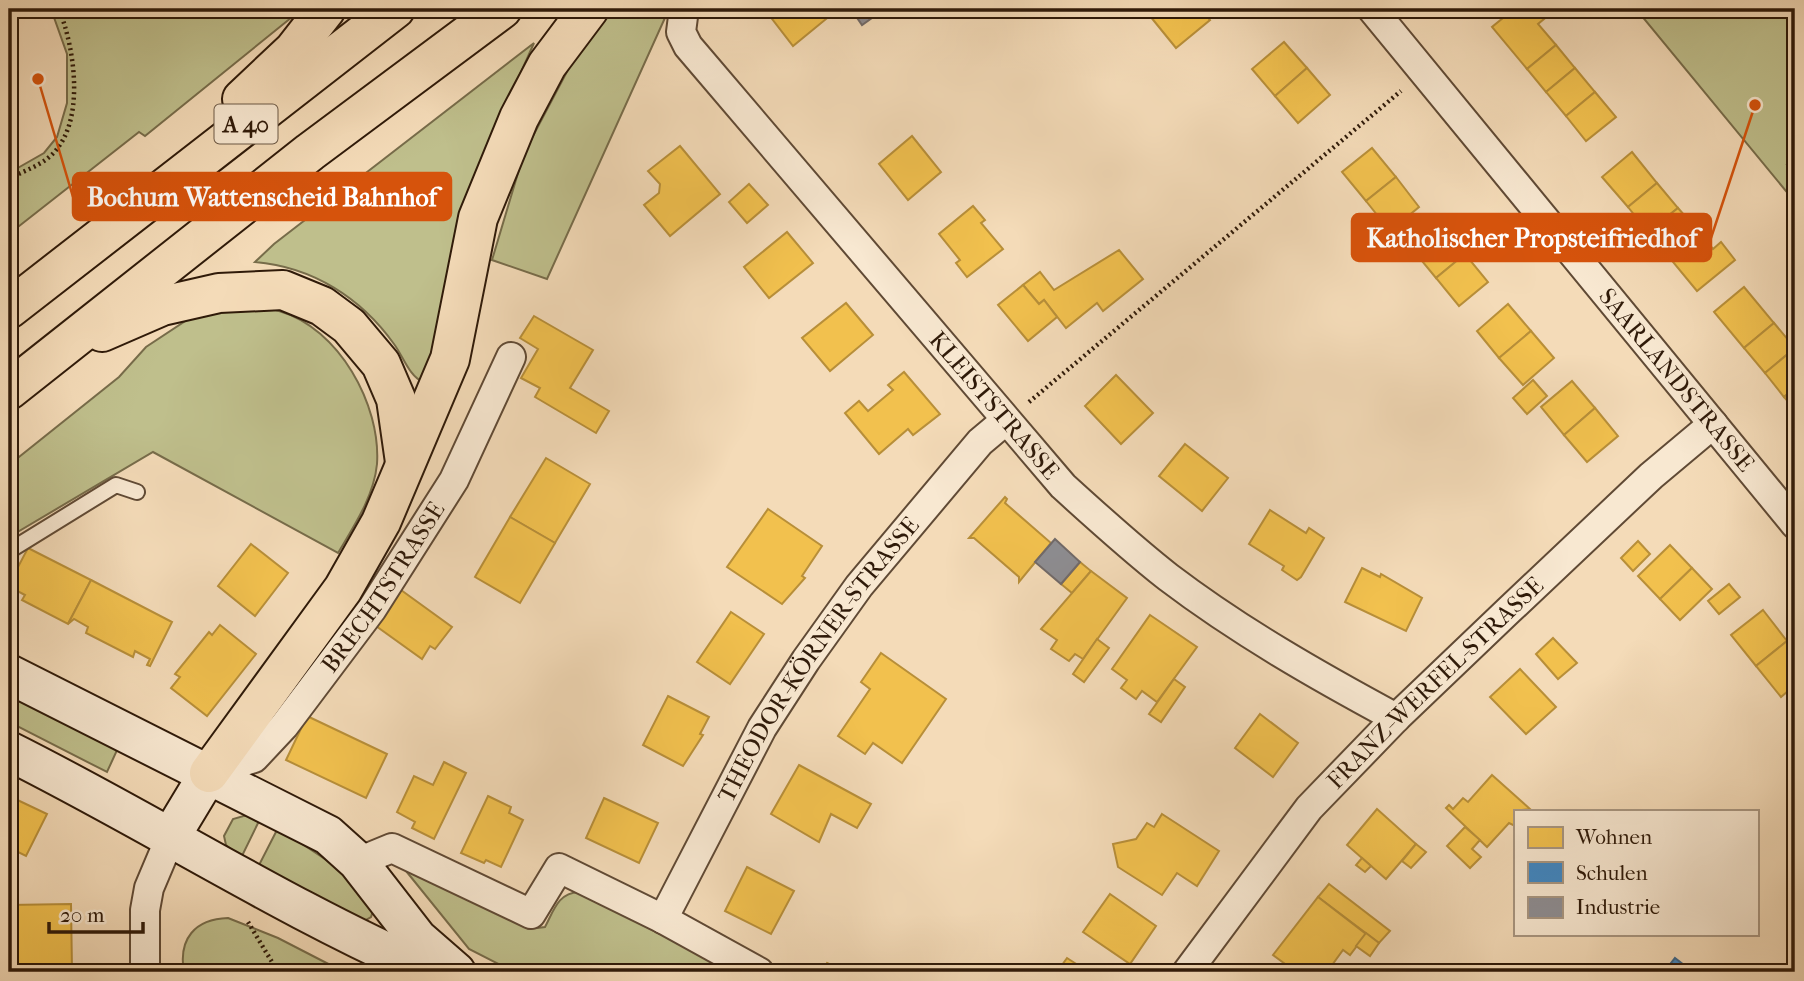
<svg xmlns="http://www.w3.org/2000/svg" width="1804" height="981" font-family="'IM FELL French Canon',serif">
<style>
.green{fill:#bfbf8c;stroke:#776c4a;stroke-width:2}
.homes{fill:#f2c14e;stroke:#b88f39;stroke-width:2}
.schools{fill:#3f88c5;stroke:#3a678d;stroke-width:2}
.industry{fill:#8d8d92;stroke:#716a69;stroke-width:2}
.lines{fill:none;stroke-linecap:round;stroke-linejoin:round}
.lane-casing{stroke:#604a35;stroke-width:18}
.street-casing{stroke:#604a35;stroke-width:32}
.secondary-casing{stroke:#2f1a09;stroke-width:42}
.highway-casing{stroke:#2f1a09;stroke-width:42}
.path{stroke:#2f1a09;stroke-width:4.5;stroke-dasharray:2 3.5;stroke-linecap:butt}
.lane{stroke:#f8e8d1;stroke-width:14}
.street{stroke:#f8e8d1;stroke-width:28}
.secondary{stroke:#f8e8d1;stroke-width:38}
.highway{stroke:#f4dbb8;stroke-width:38}
.labels{text-anchor:middle;stroke-width:7;stroke-linejoin:round;paint-order:stroke}
.shield{fill:#f8e8d1;stroke:#6b5845;stroke-width:2}
.shield-label{font-size:23px;font-weight:bold;fill:#2f1a09}
.street-label{font-size:24px;fill:#2f1a09;stroke:#f8e8d1}
.leader{fill:none;stroke:#d6530c;stroke-width:2.5}
.callout-dot{fill:#d6530c;stroke:#f8e8d1;stroke-width:2.5}
.callout{fill:#d6530c;stroke:#d6530c;stroke-width:2.5}
.callout-label{font-size:26px;text-anchor:middle;font-weight:bold;fill:#fff}
</style>
<rect width="100%" height="100%" fill="#f4dbb8"/>
<filter id="stains"><feTurbulence type="fractalNoise" baseFrequency=".00286" numOctaves="4"/><feColorMatrix values="0 0 0 0 .2 0 0 0 0 .09 0 0 0 0 .02 0 0 0 .5 -.17"/></filter>
<radialGradient id="worn" r=".72"><stop offset=".6" stop-color="#630" stop-opacity="0"/><stop offset="1" stop-color="#630" stop-opacity=".3"/></radialGradient>
<g class="green">
<polygon points="51,9 302,9 145,136 139,132 9,234 9,173 44,153 57,137 67,103 67,54"/>
<polygon points="612,9 669,9 547,279 492,260 524,153 580,47"/>
<polygon points="1636,9 1795,9 1795,202"/>
<path d="M534,43L486,150L447,305L423,382C409,376 403,356 394,344C361,298 313,267 255,262L274,244Z"/>
<path d="M236,307C250,308 266,307 279,311C339,328 381,405 377,464C374,496 354,526 338,553L153,452L9,537V465L119,377L146,347L193,316Z"/>
<polygon points="9,692 118,748 107,772 9,722"/>
<polygon points="247,815 260,819 241,858 226,845 224,836 233,819"/>
<polygon points="278,828 340,869 373,911 371,917 364,921 258,867"/>
<path d="M402,866L529,929L545,927C554,910 558,893 579,892L734,972H514L469,949Z"/>
<path d="M228,918L278,938L344,972H184C178,939 195,919 228,918Z"/>
</g>
<g class="homes">
<polygon points="768,9 835,9 837,10 793,46 766,11"/>
<polygon points="1158,9 1201,9 1210,20 1176,48 1150,16"/>
<polygon points="1514,9 1543,9 1549,15 1538,24 1556,45 1527,69 1492,27"/>
<polygon points="1284,42 1307,68 1275,96 1252,69"/>
<polygon points="1556,45 1575,68 1546,92 1527,69"/>
<polygon points="1307,68 1330,95 1298,123 1275,96"/>
<polygon points="1575,68 1595,92 1566,116 1546,92"/>
<polygon points="1595,92 1616,117 1586,141 1566,116"/>
<polygon points="912,136 941,172 908,200 879,164"/>
<polygon points="680,146 720,194 670,236 644,205 659,193 660,184 648,171"/>
<polygon points="1372,148 1396,177 1366,201 1342,172"/>
<polygon points="1632,152 1657,183 1628,207 1602,177"/>
<polygon points="1396,177 1419,207 1390,231 1366,201"/>
<polygon points="1657,183 1678,208 1648,232 1628,207"/>
<polygon points="749,184 768,205 747,223 729,202"/>
<polygon points="973,206 985,220 981,223 1003,249 967,277 956,263 960,260 939,234"/>
<polygon points="1678,208 1698,231 1668,256 1648,232"/>
<polygon points="1442,226 1465,254 1436,278 1413,250"/>
<polygon points="1698,231 1713,249 1721,242 1735,260 1697,291 1668,256"/>
<polygon points="787,232 813,263 769,298 744,267"/>
<polygon points="1119,250 1143,279 1103,311 1097,303 1066,328 1044,300 1039,304 1023,285 1040,272 1054,290"/>
<polygon points="1465,254 1488,282 1459,306 1436,278"/>
<polygon points="1023,285 1039,304 1044,300 1057,317 1028,341 998,305"/>
<polygon points="1744,287 1774,323 1744,348 1714,312"/>
<polygon points="846,303 873,335 830,371 802,338"/>
<polygon points="1508,304 1531,331 1499,358 1477,331"/>
<polygon points="534,316 593,350 570,388 609,411 596,433 535,397 540,388 521,378 538,349 520,338"/>
<polygon points="1774,323 1795,348 1765,373 1744,348"/>
<polygon points="1531,331 1554,358 1523,385 1499,358"/>
<polygon points="1795,348 1795,388 1784,397 1765,373"/>
<polygon points="904,372 940,414 913,435 908,429 879,454 845,413 859,401 868,411 893,390 888,385"/>
<polygon points="1116,375 1153,413 1121,444 1085,406"/>
<polygon points="1533,380 1547,396 1527,414 1513,398"/>
<polygon points="1572,381 1595,408 1564,435 1541,407"/>
<polygon points="1795,388 1795,410 1784,397"/>
<polygon points="1595,408 1618,436 1587,462 1564,435"/>
<polygon points="1185,444 1228,478 1202,511 1159,476"/>
<polygon points="546,458 590,484 555,543 510,517"/>
<polygon points="1005,497 1007,499 1005,503 1051,543 1019,582 1019,577 974,538 969,538"/>
<polygon points="768,509 822,546 802,576 805,578 782,604 727,567"/>
<polygon points="1270,510 1306,533 1309,528 1324,538 1301,577 1297,580 1282,570 1284,566 1249,544"/>
<polygon points="510,517 555,543 520,603 475,577"/>
<polygon points="1638,541 1650,554 1633,571 1621,558"/>
<polygon points="251,544 288,573 255,616 218,586"/>
<polygon points="1670,545 1692,568 1660,599 1638,576"/>
<polygon points="28,548 91,580 68,624 22,600 25,595 10,587 9,589 9,584"/>
<polygon points="1080,562 1091,571 1072,593 1061,584"/>
<polygon points="1362,568 1380,577 1381,574 1422,598 1406,631 1345,602"/>
<polygon points="1692,568 1712,589 1680,620 1660,599"/>
<polygon points="1091,571 1127,598 1083,659 1075,654 1069,661 1051,649 1057,640 1041,629"/>
<polygon points="91,580 172,622 150,666 147,665 150,659 135,651 133,657 86,633 88,627 74,619 68,624"/>
<polygon points="1729,584 1740,597 1719,614 1708,601"/>
<polygon points="401,590 452,627 435,649 430,646 422,659 376,626"/>
<polygon points="1763,610 1787,641 1756,666 1731,635"/>
<polygon points="731,612 764,634 730,684 697,662"/>
<polygon points="1150,615 1197,647 1157,702 1142,691 1136,699 1121,688 1127,680 1112,669"/>
<polygon points="220,625 256,654 207,716 171,688 180,677 175,674 209,632 212,635"/>
<polygon points="1553,638 1577,663 1558,679 1536,654"/>
<polygon points="1097,639 1109,648 1084,682 1073,674"/>
<polygon points="1787,641 1795,651 1795,685 1781,697 1756,666"/>
<polygon points="881,653 946,699 902,763 873,743 865,754 838,736 870,689 861,682"/>
<polygon points="1520,669 1556,707 1526,734 1490,697"/>
<polygon points="1174,679 1185,687 1161,722 1149,714"/>
<polygon points="668,696 709,717 700,734 703,735 683,766 643,745"/>
<polygon points="1260,714 1298,743 1273,777 1235,748"/>
<polygon points="307,716 387,754 366,798 286,760"/>
<polygon points="444,762 466,773 434,839 412,828 415,822 397,812 414,776 433,785"/>
<polygon points="799,765 871,804 857,828 831,814 819,842 771,814"/>
<polygon points="1492,775 1530,809 1515,811 1515,826 1509,823 1487,847 1446,808 1449,805 1453,809 1463,798 1468,802"/>
<polygon points="9,796 47,814 26,856 12,849 9,852"/>
<polygon points="488,796 511,807 509,813 523,820 501,867 486,860 484,863 461,853"/>
<polygon points="604,798 658,823 639,863 586,838"/>
<polygon points="1377,809 1416,844 1386,879 1347,845"/>
<polygon points="1162,814 1219,851 1197,886 1177,873 1162,895 1118,867 1113,844 1136,839 1147,823 1154,827"/>
<polygon points="1465,827 1480,840 1472,849 1481,857 1470,868 1447,846"/>
<polygon points="1416,844 1426,852 1411,868 1402,861"/>
<polygon points="1362,858 1371,866 1365,872 1356,865"/>
<polygon points="747,867 794,891 771,934 725,911"/>
<polygon points="1329,884 1390,931 1379,943 1318,897"/>
<polygon points="1110,894 1156,926 1130,964 1083,932"/>
<polygon points="1318,897 1366,934 1350,955 1343,950 1327,972 1296,972 1273,955"/>
<polygon points="71,904 72,971 9,972 9,905"/>
<polygon points="1366,933 1379,943 1370,956 1356,946"/>
<polygon points="1067,958 1081,967 1091,972 1057,972"/>
<polygon points="827,963 845,972 823,972"/>
</g>
<polygon class="schools" points="1675,958 1693,972 1664,972"/>
<g class="industry">
<polygon points="851,9 877,9 879,13 862,25"/>
<polygon points="1055,539 1080,562 1061,584 1035,562"/>
</g>
<g class="lines">
<g class="lane-casing">
<polyline id="lane" points="9,551 116,485 137,492"/>
</g>
<g class="street-casing">
<g id="street">
<path id="s1" d="M684,9L681,32L688,46L1063,486C1097,517 1131,548 1168,577C1239,631 1318,676 1396,718"/>
<path id="s2" d="M1372,9L1795,524"/>
<path id="s3" d="M209,773L254,758L284,726L372,609L454,480L511,357"/>
<polyline points="358,862 392,848 531,914 559,868 663,919 759,972"/>
<path id="s4" d="M663,919L762,728L806,660L859,586L980,442L1005,421"/>
<polyline points="145,972 145,910 149,888 171,836"/>
<path id="s5" d="M1187,972L1309,808L1396,718L1508,611L1651,476L1713,424"/>
</g>
</g>
<g class="secondary-casing">
<g id="secondary">
<polyline points="9,674 328,835 358,862 417,938 456,972"/>
<path d="M9,751C151,822 284,908 430,972"/>
<polyline points="171,836 209,773"/>
</g>
</g>
<g class="highway-casing">
<g id="highway">
<polyline points="242,99 294,50 326,9"/>
<polyline points="9,309 395,9"/>
<polyline points="102,332 162,306 219,293 283,290 322,306 349,326 381,364 396,399 405,462"/>
<polyline points="9,390 310,152 502,9"/>
<polyline points="209,773 343,589 381,522 450,359 478,218 519,118 547,65 589,9"/>
</g>
</g>
<g class="path">
<polyline points="1787,166 1795,160"/>
<path d="M9,179C21,172 37,167 48,158C87,127 75,49 59,9"/>
<polyline points="1029,402 1401,91"/>
<polyline points="248,922 278,972"/>
</g>
<use href="#lane" class="lane"/>
<use href="#street" class="street"/>
<use href="#secondary" class="secondary"/>
<use href="#highway" class="highway"/>
</g>
<g class="labels">
<rect class="shield" x="214.5" y="104.5" width="63" height="39" rx="5"/>
<g class="shield-label">
<text x="246" y="132">A 40</text>
</g>
<g class="street-label">
<text dy="8" stroke="none"><textPath href="#s2" startOffset="480">SAARLANDSTRASSE</textPath></text>
<text dy="8" stroke="none"><textPath href="#s1" startOffset="511">KLEISTSTRASSE</textPath></text>
<text dy="8" stroke="none"><textPath href="#s3" startOffset="262">BRECHTSTRASSE</textPath></text>
<text dy="8" stroke="none"><textPath href="#s4" startOffset="303">THEODOR-KÖRNER-STRASSE</textPath></text>
<text dy="8" stroke="none"><textPath href="#s5" startOffset="382">FRANZ-WERFEL-STRASSE</textPath></text>
</g>
</g>
<path class="leader" d="M38 79L73 197M1755 105L1711 238"/>
<g class="callout-dot">
<circle cx="38" cy="79" r="7"/>
<circle cx="1755" cy="105" r="7"/>
</g>
<g class="callout">
<rect x="73" y="173" width="378" height="47" rx="7"/>
<rect x="1352" y="214" width="359" height="47" rx="7"/>
</g>
<g class="callout-label">
<text x="262" y="206">Bochum Wattenscheid Bahnhof</text>
<text x="1532" y="247">Katholischer Propsteifriedhof</text>
</g>
<rect width="1804" height="981" fill="none" stroke="#f4dbb8" stroke-width="35"/>
<rect x="10" y="10" width="1783" height="960" fill="none" stroke="#2f1a09" stroke-width="3.5"/>
<rect x="18" y="18" width="1769" height="946" fill="none" stroke="#2f1a09" stroke-width="2"/>
<rect x="1514" y="810" width="245" height="126" fill="#f8e8d1" stroke="#a89681" stroke-width="2"/>
<rect x="1528" y="827" width="35" height="21" fill="#f2c14e" stroke="#a89681" stroke-width="2"/>
<text x="1576" y="844" font-size="21" fill="#2f1a09">Wohnen</text>
<rect x="1528" y="862" width="35" height="21" fill="#3f88c5" stroke="#a89681" stroke-width="2"/>
<text x="1576" y="880" font-size="21" fill="#2f1a09">Schulen</text>
<rect x="1528" y="897" width="35" height="21" fill="#8d8d92" stroke="#a89681" stroke-width="2"/>
<text x="1576" y="914" font-size="21" fill="#2f1a09">Industrie</text>
<path d="M49 922v10h94v-10" fill="none" stroke="#2f1a09" stroke-width="3.5"/>
<text x="60" y="922" font-size="21" fill="#2f1a09" stroke="#f8e8d1" stroke-width="5" paint-order="stroke">20 m</text>
<rect width="100%" height="100%" filter="url(#stains)"/>
<rect width="100%" height="100%" fill="url(#worn)"/>
</svg>
